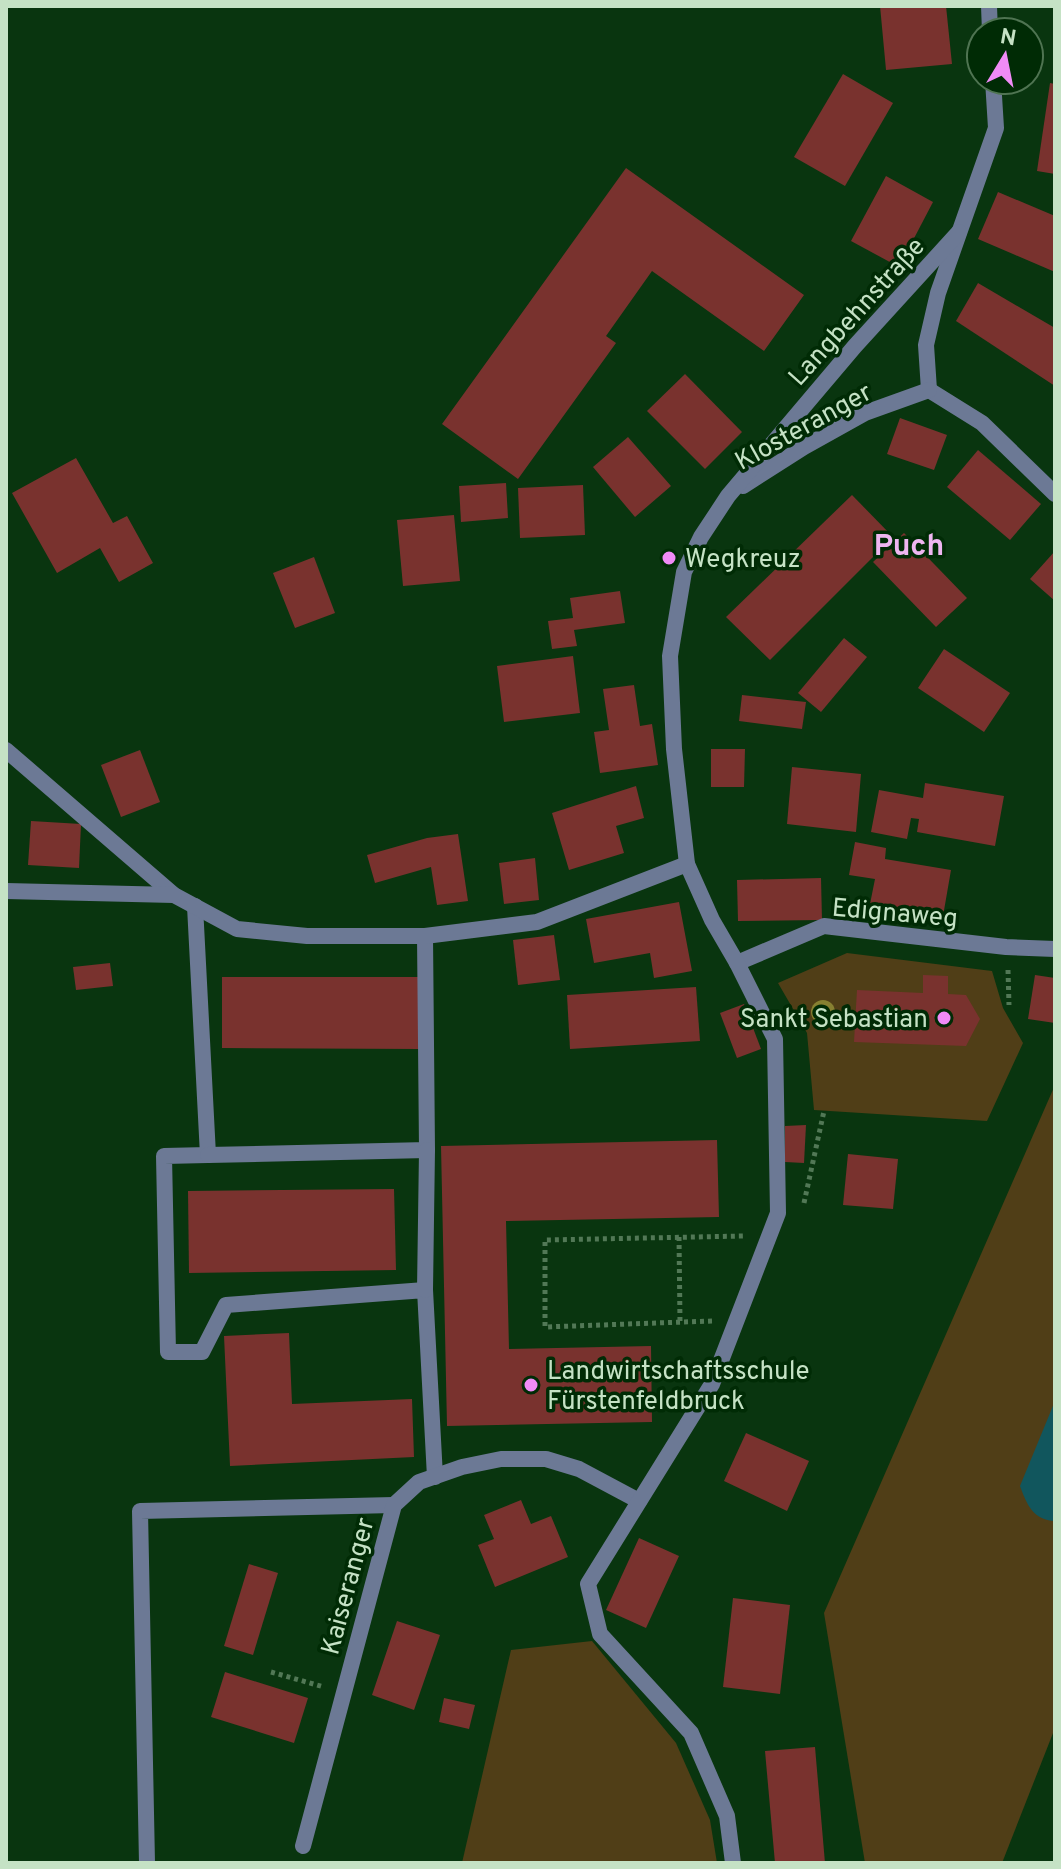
<svg xmlns="http://www.w3.org/2000/svg" width="1061" height="1869" font-family="Overpass,sans-serif">
<style>
.green{fill:#503e17}
.water{fill:#11565d}
.building{fill:#79322e}
.lines{fill:none;stroke-linecap:round;stroke-linejoin:round}
.path{stroke:#527856;stroke-width:5;stroke-dasharray:4 4;stroke-linecap:butt}
.lane{stroke:#6c7995;stroke-width:16}
.street{stroke:#6c7995;stroke-width:16}
.tree{fill:#878031}
.poi-dot{fill:#f08bf6;stroke:#002b05;stroke-width:3}
.labels{text-anchor:middle;stroke-width:7;stroke-linejoin:round;paint-order:stroke}
.street-label{font-size:26px;fill:#c5e2c5;stroke:#002b05}
.poi-label{font-size:26px;fill:#c5e2c5;stroke:#002b05;text-anchor:start}
.quarter-label{font-size:30px;font-weight:bold;fill:#eeb6f0;stroke:#002b05}
</style>
<rect width="100%" height="100%" fill="#09350f"/>
<g class="green">
<polygon points="847,953 992,971 1003,1008 1023,1043 987,1121 814,1110 807,1033 778,983"/>
<polygon points="1055,1085 1055,1728 1002,1863 865,1863 824,1613"/>
<polygon points="592,1641 676,1743 710,1820 717,1863 462,1863 511,1650"/>
</g>
<path class="water" d="M1055,1401V1521C1033,1520 1027,1505 1020,1486Z"/>
<g class="building">
<polygon points="880,6 946,6 952,64 886,70"/>
<polygon points="843,74 893,103 845,186 794,157"/>
<polygon points="1050,83 1055,84 1055,174 1037,171"/>
<polygon points="626,168 804,295 764,351 652,271 606,336 616,343 518,479 442,424"/>
<polygon points="886,176 933,202 899,267 851,241"/>
<polygon points="998,192 1055,216 1055,272 978,239"/>
<polygon points="978,283 1055,328 1055,386 956,321"/>
<polygon points="685,374 742,432 705,469 647,411"/>
<polygon points="900,418 947,435 934,470 887,454"/>
<polygon points="628,437 671,486 635,517 593,467"/>
<polygon points="978,450 1041,504 1010,540 947,487"/>
<polygon points="76,458 113,523 127,516 153,563 119,582 100,548 57,573 12,493"/>
<polygon points="506,483 508,518 461,522 459,486"/>
<polygon points="583,485 585,535 520,538 518,488"/>
<polygon points="852,495 893,537 770,660 726,617"/>
<polygon points="454,515 460,581 403,586 397,520"/>
<polygon points="904,533 967,598 936,627 873,562"/>
<polygon points="1055,551 1055,601 1030,579"/>
<polygon points="314,557 335,613 295,628 273,573"/>
<polygon points="620,591 625,623 574,630 577,646 552,649 548,621 573,618 570,598"/>
<polygon points="844,638 867,657 821,712 798,693"/>
<polygon points="944,649 1010,693 984,732 918,688"/>
<polygon points="573,656 580,713 504,722 497,666"/>
<polygon points="634,685 640,726 652,724 658,765 600,773 594,732 609,730 603,689"/>
<polygon points="742,695 806,702 802,729 739,721"/>
<polygon points="711,749 745,749 744,787 711,787"/>
<polygon points="140,750 160,802 121,817 101,765"/>
<polygon points="792,767 861,774 856,832 787,824"/>
<polygon points="925,783 1004,796 995,846 917,832 919,819 911,818 907,839 871,832 879,790 923,798"/>
<polygon points="636,786 644,818 616,826 624,853 569,870 552,813"/>
<polygon points="31,821 81,824 79,868 28,865"/>
<polygon points="458,834 468,901 437,905 431,867 375,883 367,855 427,838"/>
<polygon points="855,842 886,848 885,859 951,870 942,922 869,909 875,879 849,875"/>
<polygon points="535,858 539,900 504,904 499,863"/>
<polygon points="821,878 822,920 738,921 737,880"/>
<polygon points="679,902 692,971 654,978 650,953 594,963 586,919"/>
<polygon points="554,935 560,980 518,985 513,940"/>
<polygon points="110,963 113,986 76,990 73,967"/>
<polygon points="923,975 948,976 948,994 966,995 980,1019 966,1046 854,1042 857,990 923,993"/>
<polygon points="1035,975 1055,978 1055,1023 1028,1019"/>
<polygon points="222,977 420,977 420,1049 222,1048"/>
<polygon points="696,987 700,1041 570,1049 567,995"/>
<polygon points="744,1004 761,1049 737,1058 720,1013"/>
<polygon points="806,1125 804,1163 785,1162 785,1126"/>
<polygon points="717,1140 719,1217 506,1221 509,1349 651,1346 652,1422 447,1426 441,1146"/>
<polygon points="848,1154 898,1159 893,1209 843,1205"/>
<polygon points="394,1189 396,1270 189,1273 188,1191"/>
<polygon points="289,1333 292,1404 412,1399 414,1457 230,1466 224,1336"/>
<polygon points="746,1433 809,1461 787,1511 724,1481"/>
<polygon points="521,1500 531,1524 551,1516 568,1557 495,1587 478,1545 494,1539 484,1515"/>
<polygon points="639,1538 679,1556 646,1628 606,1610"/>
<polygon points="249,1564 278,1573 253,1655 224,1646"/>
<polygon points="733,1598 790,1605 780,1694 723,1687"/>
<polygon points="397,1621 440,1635 414,1710 372,1695"/>
<polygon points="225,1672 308,1698 294,1743 211,1717"/>
<polygon points="444,1698 475,1705 469,1729 439,1722"/>
<polygon points="815,1747 825,1863 775,1863 765,1751"/>
</g>
<g class="lines">
<g class="path">
<polyline points="1008,970 1009,1005"/>
<polyline points="804,1203 824,1111"/>
<polyline points="679,1237 680,1322"/>
<polyline points="712,1321 545,1327 545,1240 744,1236"/>
<polyline points="271,1672 324,1687"/>
</g>
<g class="lane">
<polyline points="195,906 208,1155 164,1156 168,1352 202,1352 226,1305 425,1290 435,1477"/>
<polyline points="208,1155 427,1150 425,936"/>
<polyline points="425,1290 427,1150"/>
<polyline points="147,1863 140,1511 394,1505"/>
</g>
<g class="street">
<polyline points="989,6 990,32"/>
<polyline points="929,390 926,345 938,293 996,128 993,80"/>
<polyline points="929,390 982,423 1055,494"/>
<polyline points="743,486 804,447 865,413 929,390"/>
<polyline points="6,750 174,895 237,929 307,936 425,936 537,922 687,864"/>
<polyline points="6,891 174,895"/>
<polyline points="737,963 824,926 1006,947 1055,949"/>
<polyline points="303,1846 394,1505 419,1482 462,1467 501,1459 546,1459 579,1469 639,1501"/>
<polyline points="733,1863 727,1816 691,1733 600,1634 588,1584 712,1384 778,1213 775,1039 737,963 712,920 687,864 674,749 670,656 684,572 701,537 728,496 855,346 959,232"/>
</g>
</g>
<circle class="tree" cx="823" cy="1012" r="12"/>
<g class="poi-dot">
<circle cx="669" cy="558" r="8"/>
<circle cx="944" cy="1018" r="8"/>
<circle cx="531" cy="1385" r="8"/>
</g>
<g class="labels">
<g class="street-label">
<text transform="translate(856 311) rotate(-48)" y="9">Langbehnstraße</text>
<text transform="translate(803 426) rotate(-29)" y="9">Klosteranger</text>
<text transform="translate(895 912) rotate(5)" y="9">Edignaweg</text>
<text transform="translate(347 1586) rotate(-75)" y="9">Kaiseranger</text>
</g>
<g class="poi-label">
<text x="685" y="567">Wegkreuz</text>
<text x="928" y="1027" text-anchor="end">Sankt Sebastian</text>
<text x="547" y="1379">Landwirtschaftsschule<tspan x="547" dy="30">Fürstenfeldbruck</tspan></text>
</g>
<g class="quarter-label">
<text x="909" y="555">Puch</text>
</g>
</g>
<rect width="1061" height="1869" fill="none" stroke="#c5e2c5" stroke-width="16"/>
<g transform="translate(1005 56) rotate(10)"><circle r="38" fill="#002b05" stroke="#4f7452" stroke-width="2"/>
<path d="M0-6L14 30L0 20L-14 30Z" fill="#f08bf6"/>
<text y="-12" font-size="22" font-weight="bold" text-anchor="middle" fill="#c5e2c5">N</text>
</g>
</svg>
